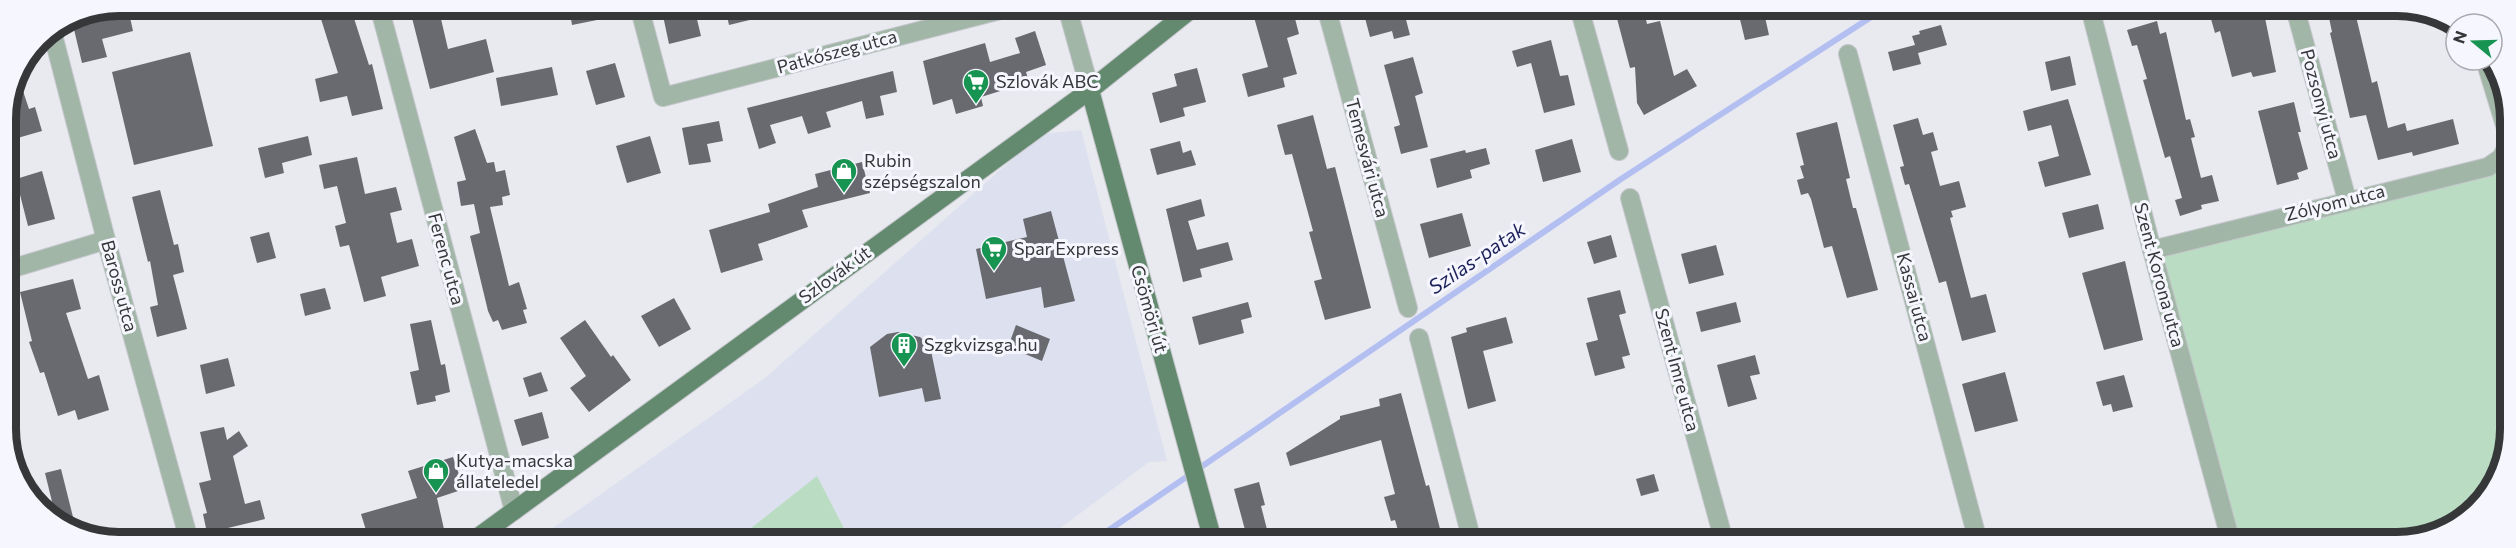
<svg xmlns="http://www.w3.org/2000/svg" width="2516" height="548" font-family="Commissioner,sans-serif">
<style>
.built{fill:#dde0ee}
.green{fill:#b9dcc2}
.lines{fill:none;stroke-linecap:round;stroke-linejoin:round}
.stream{stroke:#b4bff1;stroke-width:6}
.building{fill:#686a6f}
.minor-casing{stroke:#c4c6cb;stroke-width:20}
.major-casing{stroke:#c4c6cb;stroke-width:20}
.minor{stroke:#a2b6a7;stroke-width:18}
.major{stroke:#638a6e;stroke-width:18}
.labels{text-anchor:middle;stroke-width:6;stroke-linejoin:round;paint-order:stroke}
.street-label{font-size:18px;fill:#363739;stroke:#f6f7fe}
.poi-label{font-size:18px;fill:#363739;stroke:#f6f7fe;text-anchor:start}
.water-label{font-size:20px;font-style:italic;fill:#1d225b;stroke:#f6f7fe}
.rim{fill:none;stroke:#363739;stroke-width:8}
</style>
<rect width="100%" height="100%" fill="#e8eaf0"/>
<polygon class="built" points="1081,130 1167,461 1149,462 1043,541 850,540 817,477 736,540 536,540 765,378 1041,134"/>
<g class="green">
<polygon points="2508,145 2508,450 2471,514 2404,542 2231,542 2152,250 2488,167"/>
<polygon points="817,476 850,540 736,540"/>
</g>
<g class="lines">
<polyline class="stream" points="1093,541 1621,179 1885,8"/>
</g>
<g class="building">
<polygon points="409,6 438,6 448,49 486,39 494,72 430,89"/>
<polygon points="569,6 626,6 627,14 572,25"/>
<polygon points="682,7 694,7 701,36 669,44 662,11"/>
<polygon points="725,7 778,7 779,13 729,25"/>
<polygon points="1263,7 1292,7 1299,34 1287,38 1297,74 1283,78 1285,87 1248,97 1242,74 1268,67 1252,10"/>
<polygon points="1614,7 1643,7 1647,24 1660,21 1674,76 1687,69 1697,86 1644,115 1637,103 1635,67 1630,68"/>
<polygon points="1737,7 1763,8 1769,35 1745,40"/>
<polygon points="128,8 133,31 102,39 107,57 82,63 72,21"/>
<polygon points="1403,8 1410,35 1394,39 1392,31 1370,37 1365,18"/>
<polygon points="2226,8 2263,8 2276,72 2253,77 2251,72 2232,77 2220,31 2215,33 2209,12"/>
<polygon points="2327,8 2354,8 2372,83 2377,81 2388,128 2405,123 2407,131 2453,119 2459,144 2413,156 2412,152 2378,160 2366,115 2350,118 2330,33 2332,32"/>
<polygon points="351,9 369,65 372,64 383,109 352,116 347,96 320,102 315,79 338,73 321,19"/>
<polygon points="2157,21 2160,34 2166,32 2186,120 2190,119 2195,137 2191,138 2201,178 2212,175 2219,201 2201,205 2202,209 2180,216 2175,200 2182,198 2170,156 2165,158 2143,80 2147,79 2137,45 2132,46 2127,30"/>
<polygon points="1941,25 1947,45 1918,53 1921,64 1893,71 1888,52 1915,45 1912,36 1920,34 1919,31"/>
<polygon points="1035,31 1046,65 1026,72 1029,82 981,97 983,106 956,114 952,99 933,105 923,61 985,43 990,62 1020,53 1015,38"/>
<polygon points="1551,40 1560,76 1568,75 1575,105 1544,113 1531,63 1517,67 1512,51"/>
<polygon points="190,52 213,146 134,165 112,72"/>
<polygon points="2070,56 2076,85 2051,91 2045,62"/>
<polygon points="1413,57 1423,93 1415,96 1428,147 1401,154 1394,127 1400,125 1384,65"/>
<polygon points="615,63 625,97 596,105 586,71"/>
<polygon points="552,67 558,95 501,106 496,78"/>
<polygon points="1197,68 1206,102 1183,108 1185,116 1160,123 1152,93 1177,86 1174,74"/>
<polygon points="893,71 897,92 880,96 884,115 866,119 862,101 826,112 831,127 808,134 802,116 770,125 776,143 759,149 747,108"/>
<polygon points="20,82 29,109 35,107 42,131 14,139 11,131 6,132 6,112"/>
<polygon points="2068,99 2091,175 2045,187 2038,162 2059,156 2051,125 2028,131 2023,111"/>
<polygon points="2294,102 2301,132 2298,132 2308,169 2297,173 2299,179 2277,185 2258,111"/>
<polygon points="1313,115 1327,169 1335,167 1371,308 1325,320 1314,281 1322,279 1309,232 1313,231 1292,154 1285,155 1277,125"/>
<polygon points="1918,118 1923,135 1933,132 1938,150 1931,152 1940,186 1959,181 1966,207 1951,211 1953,217 1950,218 1971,298 1986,294 1996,332 1962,341 1946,281 1939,283 1909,184 1905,185 1900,167 1904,166 1893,125"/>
<polygon points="719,121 723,141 707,144 711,162 689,165 682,128"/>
<polygon points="1837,122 1850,178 1846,179 1853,208 1856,208 1878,290 1847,298 1832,246 1824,248 1811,199 1808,193 1801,195 1797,180 1804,178 1800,166 1804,165 1796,133"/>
<polygon points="475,129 487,163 494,162 496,172 505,170 510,195 502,197 503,205 490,207 509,286 519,282 527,309 523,310 527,323 502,330 498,320 493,322 488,311 470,236 480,233 474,204 461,206 457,182 466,180 454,137"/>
<polygon points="308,136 312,155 282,163 284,173 265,178 258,148"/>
<polygon points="650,136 661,173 627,183 616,146"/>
<polygon points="1572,139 1581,172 1543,182 1535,150"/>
<polygon points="1180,141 1183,153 1191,150 1196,165 1157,175 1150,149"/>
<polygon points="1486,148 1490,164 1470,170 1472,178 1437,188 1430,159 1465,150 1466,153"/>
<polygon points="357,157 365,194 396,187 402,210 390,213 397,243 412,239 419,266 381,277 386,296 364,302 349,245 340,247 335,226 346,223 337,186 324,189 319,165"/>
<polygon points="862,162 870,193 802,210 808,227 758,244 763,260 721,273 709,230 770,212 768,204 818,187 815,174"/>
<polygon points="42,171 55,219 28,226 16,179"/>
<polygon points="160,190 174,245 178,244 184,272 173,275 187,329 157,337 150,307 158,305 150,261 148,262 132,197"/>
<polygon points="1201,199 1205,216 1188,221 1197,250 1228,242 1233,260 1200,269 1202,277 1183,282 1166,209"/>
<polygon points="2098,204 2104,229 2069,238 2062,213"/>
<polygon points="1051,211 1075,301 1044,308 1041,287 986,299 976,249 1027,237 1023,219"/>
<polygon points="1462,213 1471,246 1429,258 1420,224"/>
<polygon points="269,232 276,258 257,263 250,237"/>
<polygon points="1611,235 1617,257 1594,264 1587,242"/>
<polygon points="1716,245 1724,275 1689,284 1681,254"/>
<polygon points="2125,261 2143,340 2104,350 2082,273"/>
<polygon points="73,279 81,309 66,313 88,379 99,375 109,410 78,420 75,410 58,416 44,372 40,373 29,342 32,341 20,292"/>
<polygon points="325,288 331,309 305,316 300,294"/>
<polygon points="1620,290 1626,313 1619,315 1630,355 1622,357 1625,368 1595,376 1586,343 1598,340 1587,298"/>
<polygon points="674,298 691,329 659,347 641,316"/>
<polygon points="1248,302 1252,317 1241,320 1244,333 1199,345 1192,317"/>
<polygon points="1736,302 1741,322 1701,332 1696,312"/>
<polygon points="1506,317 1513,343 1483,351 1496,401 1468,409 1451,337 1467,332 1466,328"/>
<polygon points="431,320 441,365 445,364 450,392 435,396 436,401 417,405 410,372 419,370 410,324"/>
<polygon points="585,320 611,357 613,355 631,380 589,412 570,388 586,376 560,338"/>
<polygon points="1016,325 1050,339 1042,361 1008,347"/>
<polygon points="898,332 920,337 930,346 941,399 925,402 922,388 879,397 870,347 887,334"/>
<polygon points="1755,355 1760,374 1750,376 1757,399 1728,407 1717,365"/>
<polygon points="228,358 235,386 206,394 200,365"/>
<polygon points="541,372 548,391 529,397 523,378"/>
<polygon points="2005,372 2018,421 1975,432 1962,384"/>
<polygon points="2124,375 2133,407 2113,412 2111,404 2103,406 2096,382"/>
<polygon points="1401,393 1426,486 1429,485 1443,541 1401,541 1395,520 1391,521 1384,497 1395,494 1381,440 1290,466 1286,453 1340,419 1340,416 1380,406 1379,399"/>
<polygon points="542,412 549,438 522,446 514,420"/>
<polygon points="224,427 227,440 239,431 248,446 233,456 245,504 260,500 265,519 207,533 203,514 207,513 199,483 211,480 200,432"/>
<polygon points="453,457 464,489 437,498 444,529 431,539 429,532 398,540 369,540 361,514 417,498 408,471"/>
<polygon points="61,469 76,529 56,518 45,473"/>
<polygon points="1654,474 1659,491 1641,496 1636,479"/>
<polygon points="1259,482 1265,505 1261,506 1270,541 1248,541 1234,489"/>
</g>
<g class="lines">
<g class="minor-casing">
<g id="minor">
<polyline points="379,6 514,511"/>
<polyline points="639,6 663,97 1012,7"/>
<polyline points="1067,7 1090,90"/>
<polyline points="1326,7 1408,308"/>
<polyline points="1579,7 1619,151"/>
<polyline points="2090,8 2152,250 2231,542"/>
<polyline points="2295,8 2347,200"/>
<polyline points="52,31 106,240 189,540"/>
<polyline points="1848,54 1978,541"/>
<polyline points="2485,60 2508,135"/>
<polyline points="1630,198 1724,541"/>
<polyline points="2152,250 2488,167 2501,158 2508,145"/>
<polyline points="7,270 106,240"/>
<polyline points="1419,338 1472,541"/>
</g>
</g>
<g class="major-casing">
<g id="major">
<polyline points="1090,90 1213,541"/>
<polyline points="474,540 1090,90 1194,7"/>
</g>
</g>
<use href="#minor" class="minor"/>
<use href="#major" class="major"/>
</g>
<defs>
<g id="supermarket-pin" transform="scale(1.35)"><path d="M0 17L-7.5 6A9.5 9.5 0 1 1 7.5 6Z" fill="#179451" stroke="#f6f7fe"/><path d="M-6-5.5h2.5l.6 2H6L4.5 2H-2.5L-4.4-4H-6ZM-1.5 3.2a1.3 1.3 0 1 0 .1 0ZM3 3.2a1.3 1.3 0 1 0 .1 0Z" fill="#fff"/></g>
<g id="shop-pin" transform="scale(1.35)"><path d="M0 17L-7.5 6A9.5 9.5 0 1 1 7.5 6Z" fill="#179451" stroke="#f6f7fe"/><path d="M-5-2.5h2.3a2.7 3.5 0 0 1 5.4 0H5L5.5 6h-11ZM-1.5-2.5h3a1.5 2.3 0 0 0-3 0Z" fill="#fff"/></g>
<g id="building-pin" transform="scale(1.35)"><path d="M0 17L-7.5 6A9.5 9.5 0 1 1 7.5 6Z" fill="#179451" stroke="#f6f7fe"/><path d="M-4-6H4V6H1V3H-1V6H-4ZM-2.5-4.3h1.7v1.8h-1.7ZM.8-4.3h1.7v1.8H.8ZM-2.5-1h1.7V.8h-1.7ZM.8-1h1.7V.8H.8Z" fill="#fff"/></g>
</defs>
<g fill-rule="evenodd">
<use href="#supermarket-pin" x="976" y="82"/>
<use href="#shop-pin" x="844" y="171"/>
<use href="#supermarket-pin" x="994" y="249"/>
<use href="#building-pin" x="904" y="345"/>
<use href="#shop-pin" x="436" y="471"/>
</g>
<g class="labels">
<g class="street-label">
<text transform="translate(837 52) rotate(-15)" y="6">Patkószeg utca</text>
<text transform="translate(2321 104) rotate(75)" y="6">Pozsonyi utca</text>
<text transform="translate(1367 158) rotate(75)" y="6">Temesvári utca</text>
<text transform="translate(2335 203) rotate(-14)" y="6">Zólyom utca</text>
<text transform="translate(446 259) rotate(75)" y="6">Ferenc utca</text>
<text transform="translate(835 275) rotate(-36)" y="6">Szlovák út</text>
<text transform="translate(2159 275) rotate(75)" y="6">Szent Korona utca</text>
<text transform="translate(119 286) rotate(75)" y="6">Baross utca</text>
<text transform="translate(1914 297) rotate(75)" y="6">Kassai utca</text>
<text transform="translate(1149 309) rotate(74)" y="6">Csömöri út</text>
<text transform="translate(1677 370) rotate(75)" y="6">Szent Imre utca</text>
</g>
<g class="poi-label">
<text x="996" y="88">Szlovák ABC</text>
<text x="864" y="167">Rubin<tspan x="864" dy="21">szépségszalon</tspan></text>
<text x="1014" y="255">Spar Express</text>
<text x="924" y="351">Szgkvizsga.hu</text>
<text x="456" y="467">Kutya-macska<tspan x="456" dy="21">állateledel</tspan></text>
</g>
<g class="water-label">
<text transform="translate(1477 258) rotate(-34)" y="7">Szilas-patak</text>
</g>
</g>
<path d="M0 0H2516V548H0ZM119 16H2397A103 103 0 0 1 2500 119V429A103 103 0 0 1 2397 532H119A103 103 0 0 1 16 429V119A103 103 0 0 1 119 16Z" fill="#f6f7fe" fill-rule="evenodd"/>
<path class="rim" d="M119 16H2397A103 103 0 0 1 2500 119V429A103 103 0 0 1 2397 532H119A103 103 0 0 1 16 429V119A103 103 0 0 1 119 16Z"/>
<g transform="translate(2474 42) rotate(289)"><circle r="28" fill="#f6f7fe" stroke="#a9aaaf" stroke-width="1.5"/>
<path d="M0-4.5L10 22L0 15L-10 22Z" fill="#179451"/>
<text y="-9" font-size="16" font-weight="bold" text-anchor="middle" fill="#363739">N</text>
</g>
</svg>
